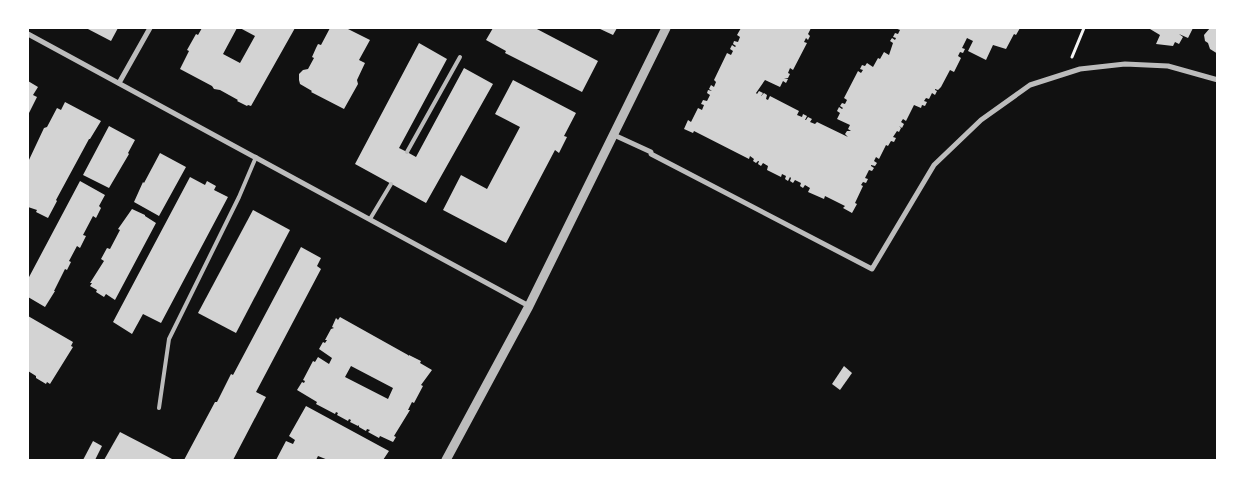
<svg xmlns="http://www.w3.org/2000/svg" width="1245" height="488" font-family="Manrope,sans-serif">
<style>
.building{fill:#d3d3d3;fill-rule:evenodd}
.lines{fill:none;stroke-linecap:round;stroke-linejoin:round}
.path{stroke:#f5f5f5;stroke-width:3}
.service{stroke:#bcbcbc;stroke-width:4}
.minor{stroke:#bcbcbc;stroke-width:5}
.tertiary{stroke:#bcbcbc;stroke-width:9}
</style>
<rect width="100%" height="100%" fill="#111"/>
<g class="building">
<polygon points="86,28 118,28 111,41"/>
<polygon points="202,28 237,28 223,54 240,63 255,36 240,28 295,28 251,106 248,105 247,106 237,101 238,100 220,90 214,89 212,86 180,69 189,51 187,50 196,34 198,35"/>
<polygon points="330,28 346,28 370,40 359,60 365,63 357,80 358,84 344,109 311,92 312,91 300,84 299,80 299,74 303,70 308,69 314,58 312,57 316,48 318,44 321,45"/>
<polygon points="493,28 535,28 598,61 582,92 505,53 506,51 486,40"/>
<polygon points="598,28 617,28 613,35"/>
<polygon points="741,28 811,28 808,34 810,36 808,40 806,38 804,42 807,43 793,70 790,68 788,73 790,74 788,78 784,78 788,79 786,83 783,81 780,87 765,80 756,93 757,94 759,91 763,93 761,96 764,93 767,95 766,99 768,100 770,96 799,111 797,115 802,117 803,114 807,116 805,120 806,120 808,117 812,119 810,122 815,124 817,122 848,137 845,134 847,131 851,131 848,129 850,125 837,119 840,113 837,111 839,107 842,109 843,108 840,106 842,103 845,104 847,100 844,98 858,71 861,73 863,70 860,69 862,65 865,66 867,63 873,67 878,58 880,59 884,52 889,55 893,43 890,41 892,38 895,40 896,38 893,37 895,33 898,34 900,30 895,28 1020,28 1016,35 1014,34 1006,49 993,45 986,60 968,51 973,41 967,38 962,48 965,49 963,53 960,52 958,56 961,58 954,72 950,70 941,87 938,90 935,89 935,90 937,91 935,95 932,93 929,99 926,98 924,101 927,102 925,106 922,105 921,108 914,105 906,121 903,119 901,122 904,124 902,128 899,126 901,128 899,132 897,131 893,137 896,138 894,142 891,141 888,146 886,145 879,159 876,157 874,161 877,163 875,166 871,165 871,166 874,168 872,171 869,170 865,178 868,179 866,183 863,182 861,185 863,186 855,203 857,204 852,213 843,208 845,206 825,196 824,199 808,192 810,188 805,185 803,188 800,186 801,183 795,180 793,183 790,181 791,178 790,177 788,181 785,179 786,176 782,174 781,177 767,170 768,166 763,163 761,166 758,164 759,161 758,161 756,163 753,161 754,159 750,156 749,159 694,131 693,133 684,129 688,120 691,122 698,108 702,110 704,105 701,104 703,100 707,101 710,95 707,93 708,90 712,91 709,89 711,85 714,87 716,82 714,80 727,53 731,55 733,51 730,49 732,45 735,47 736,46 733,44 734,41 738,42 740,37 737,35"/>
<polygon points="1151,28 1193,28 1188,38 1179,34 1183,37 1179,44 1175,42 1173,46 1156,44 1160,35 1150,29"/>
<polygon points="1210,28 1218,28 1218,54 1210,49 1208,43 1205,41 1204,35"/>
<polygon points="419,43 447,59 399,148 407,152 416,157 464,68 493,84 426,203 355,164"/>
<polygon points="513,80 576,113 564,136 567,137 559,153 555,150 506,243 443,210 461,175 487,189 520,127 495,114"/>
<polygon points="28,81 38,87 33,95 37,97 28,115"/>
<polygon points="65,102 101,121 90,139 89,139 56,200 57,201 48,218 36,212 37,210 28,207 28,162 44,128 47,127 57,108 61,110"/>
<polygon points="109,126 135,140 128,153 129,154 109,188 83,175"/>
<polygon points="160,153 186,167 159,216 134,202 143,182 144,183"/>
<polygon points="190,177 205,185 207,181 216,186 214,190 228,197 161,323 143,314 132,334 113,322"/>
<polygon points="80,181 105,195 99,206 101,208 96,218 93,216 83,235 86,236 80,248 77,246 69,261 71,262 67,270 65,269 54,291 55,291 45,307 28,297 28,279"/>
<polygon points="132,209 145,215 145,216 156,223 115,300 106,294 104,297 96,292 97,290 90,286 92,283 90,283 104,261 101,259 107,248 110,249 120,230 118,229"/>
<polygon points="253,210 290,230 236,333 198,313"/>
<polygon points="301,247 321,258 317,266 321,269 256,392 266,397 233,460 184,460 215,402 217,402 231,374 233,375"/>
<polygon points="28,316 73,342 71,346 73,347 50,384 47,382 46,384 36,378 36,376 28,371"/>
<path d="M340,317L408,355V356L409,355L421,361L420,363L432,370L421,385L423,386L414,403L412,402L408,410H410L394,436L396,437L393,442L380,436L379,438L368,432L370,430L367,429L366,431L359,427V425L358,426L350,422L351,420L349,419L348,421L337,415L338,413L336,412L335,414L316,404L317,402L297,390L302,382L304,383L305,381L303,380L313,361L315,362L318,357L329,364L332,358L319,349L323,342L325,343L327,340H325L331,329L334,328L332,327L336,318L338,320ZM351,366L393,388L388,399L345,377Z"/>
<polygon points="844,366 852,373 840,390 832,384"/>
<polygon points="306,406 389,451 383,460 328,460 318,456 316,460 276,460 286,441 293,444 295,440 289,436"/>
<polygon points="120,432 174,460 104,460"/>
<polygon points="93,441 102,446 95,460 83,460"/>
</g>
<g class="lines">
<polyline class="path" points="1072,57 1084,28"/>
<g class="service">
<polyline points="407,152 460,57"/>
<polyline points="370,219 391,184"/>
<polyline points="159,408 169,339 239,197 256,157"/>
</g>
<g class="minor">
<polyline points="28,34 529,306"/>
<polyline points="119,83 150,28"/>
<polyline points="614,135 651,152 651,154 872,269 934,165 981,120 1030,85 1080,69 1125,64 1168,66 1218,80"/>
</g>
<polyline class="tertiary" points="446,460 529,306 666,28"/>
</g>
<rect width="1245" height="488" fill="none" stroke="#ffffff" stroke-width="58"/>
</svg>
